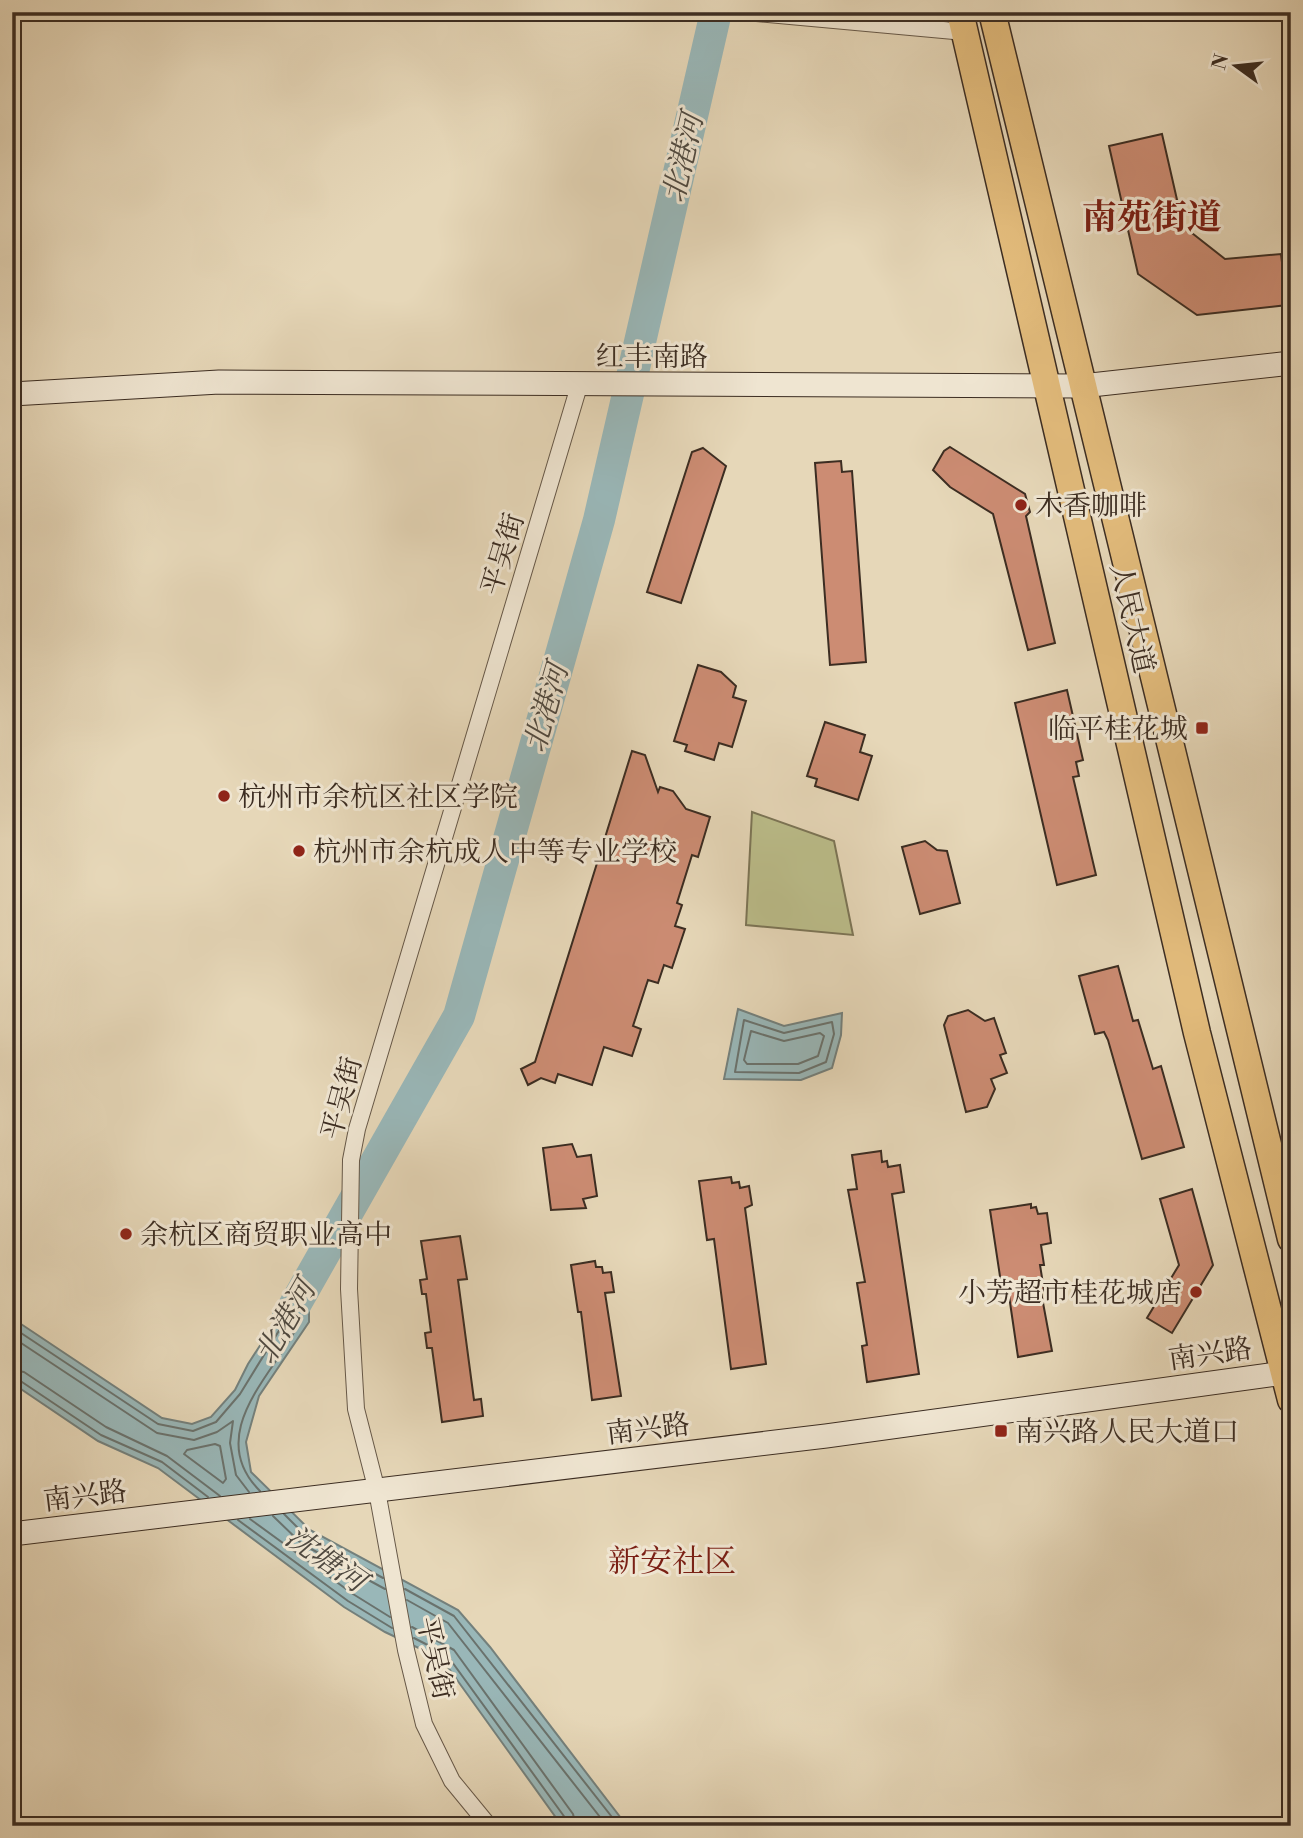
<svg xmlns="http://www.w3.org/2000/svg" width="1303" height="1838" font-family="'Libre Bodoni','Noto Serif SC',serif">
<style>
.green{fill:#bbbd8a;stroke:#7c7556;stroke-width:2}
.water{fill:#99b7b8;stroke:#74807c;stroke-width:2}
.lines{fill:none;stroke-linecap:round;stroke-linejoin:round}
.shore{stroke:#6a726d;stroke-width:2}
.river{stroke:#99b7b8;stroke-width:32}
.building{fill:#cc8c73;stroke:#3c2d22;stroke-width:2}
.street-casing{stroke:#665848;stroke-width:18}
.secondary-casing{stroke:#3c2d22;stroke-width:25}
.primary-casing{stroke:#3c2d22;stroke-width:29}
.street{stroke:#efe5d1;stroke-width:16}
.secondary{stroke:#efe5d1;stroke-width:23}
.primary{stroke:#e3bc7c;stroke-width:26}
.poi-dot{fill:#8f2418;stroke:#efe5d1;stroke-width:2.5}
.labels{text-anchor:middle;stroke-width:6;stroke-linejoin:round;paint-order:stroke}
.street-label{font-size:28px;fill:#3c2d22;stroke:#efe5d1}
.poi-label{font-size:28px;fill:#3c2d22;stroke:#efe5d1;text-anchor:start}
.water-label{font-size:30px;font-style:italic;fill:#4f4940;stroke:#efe5d1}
.quarter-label{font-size:32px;fill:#7a1f14;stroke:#efe5d1}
.district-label{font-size:35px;font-weight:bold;fill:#7a1f14;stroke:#efe5d1}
</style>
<rect width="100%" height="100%" fill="#e6d7b8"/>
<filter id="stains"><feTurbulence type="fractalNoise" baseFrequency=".00286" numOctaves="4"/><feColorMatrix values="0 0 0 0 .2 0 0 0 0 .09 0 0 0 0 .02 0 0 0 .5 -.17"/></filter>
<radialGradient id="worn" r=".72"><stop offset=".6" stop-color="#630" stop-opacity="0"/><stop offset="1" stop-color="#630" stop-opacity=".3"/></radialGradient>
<polygon class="green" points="752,812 834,841 853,935 746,925"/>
<g class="water">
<polygon points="738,1009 784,1026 842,1013 841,1035 832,1068 801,1080 724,1079"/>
<polygon points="309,1270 309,1322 259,1396 246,1442 251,1472 310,1530 458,1610 490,1647 627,1826 562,1826 442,1659 385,1632 344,1607 158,1468 98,1441 12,1383 12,1318 162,1418 192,1424 211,1417 235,1390 248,1364"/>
</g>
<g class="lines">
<g class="shore">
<polygon points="744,1020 784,1033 832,1022 834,1034 826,1062 799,1073 735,1072"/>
<polygon points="751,1031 784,1041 820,1033 824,1036 818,1056 798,1064 747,1064 744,1060"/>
<path d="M12,1327L158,1424L193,1431L216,1422L240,1394L296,1303L300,1302C314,1345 190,1421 260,1491"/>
<polyline points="12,1337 157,1433 194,1440 217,1432 233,1421 230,1443 236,1475 249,1492"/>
<polyline points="12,1370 24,1372 106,1427 167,1456 220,1496"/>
<polyline points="12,1378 19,1380 101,1435 162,1462 208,1497"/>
<polygon points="215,1444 220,1446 226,1479 223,1483 184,1454 187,1450"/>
<polyline points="284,1514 306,1536 383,1578"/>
<polyline points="273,1516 302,1544 385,1589"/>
<polyline points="250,1519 353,1594 390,1617"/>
<polyline points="238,1520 348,1601 392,1628"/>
<polyline points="405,1589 454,1616 619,1826"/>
<polyline points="407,1600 448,1623 607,1826"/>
<polyline points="412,1627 454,1650 573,1814 576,1826"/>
<polyline points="414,1638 447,1655 566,1819 567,1826"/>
</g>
<polyline class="river" points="288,1317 459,1016 599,520 716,12"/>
</g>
<g class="building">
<polygon points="1162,134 1183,226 1225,259 1281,254 1287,305 1197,315 1138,274 1109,146"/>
<polygon points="950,447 1025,494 1030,512 1026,516 1055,643 1028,650 993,514 950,487 933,470 944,451"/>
<polygon points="703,448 726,466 681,603 647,592 692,452"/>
<polygon points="841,461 842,472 852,471 866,662 830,665 815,463"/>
<polygon points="698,665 721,672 736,686 733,697 746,701 732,747 719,743 714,760 685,751 687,745 674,741"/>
<polygon points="1067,690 1083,760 1076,762 1079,776 1073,777 1096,875 1057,885 1015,703"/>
<polygon points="825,722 865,735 860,752 872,756 858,800 815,786 817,779 807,776"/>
<polygon points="632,751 645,755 658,792 660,787 673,791 686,809 710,817 698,857 692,855 677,903 682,905 675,926 685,929 672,968 664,965 658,983 648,980 633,1026 641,1029 632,1056 604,1047 592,1085 558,1074 555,1083 541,1078 528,1085 521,1069 535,1062"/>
<polygon points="925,841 937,850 947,851 960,903 920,914 902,847"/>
<polygon points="1118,966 1133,1021 1138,1020 1153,1069 1161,1066 1184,1147 1142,1159 1108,1040 1104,1032 1095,1034 1079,976"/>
<polygon points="968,1010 985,1021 994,1018 1006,1053 1000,1055 1007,1073 991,1079 995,1089 987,1107 966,1112 944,1025 948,1016"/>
<polygon points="572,1144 577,1157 591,1155 597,1196 583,1199 586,1208 551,1210 543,1148"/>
<polygon points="881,1151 882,1162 887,1161 888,1167 900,1165 904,1192 892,1194 919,1374 867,1382 862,1346 867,1345 857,1283 865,1282 848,1190 857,1189 852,1155"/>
<polygon points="731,1177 732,1183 739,1182 740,1188 749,1186 752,1205 745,1208 766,1364 731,1369 714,1239 707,1240 699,1181"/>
<polygon points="1192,1189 1213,1265 1172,1333 1147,1318 1179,1265 1160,1199"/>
<polygon points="1031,1204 1031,1208 1036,1207 1038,1214 1047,1213 1051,1243 1041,1245 1044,1265 1040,1265 1044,1290 1041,1292 1052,1351 1018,1357 1007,1282 1001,1283 990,1210"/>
<polygon points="460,1236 467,1279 458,1280 474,1400 481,1399 483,1416 442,1422 432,1348 427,1348 425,1333 431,1332 426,1294 422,1294 420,1280 427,1279 421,1241"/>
<polygon points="595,1261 596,1267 602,1267 603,1273 611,1272 614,1292 605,1293 621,1396 592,1400 581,1312 578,1312 571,1265"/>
</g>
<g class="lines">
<g class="street-casing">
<g id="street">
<polyline points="746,12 965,32"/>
<polyline points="489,1826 452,1781 424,1724 406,1650 377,1491 356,1409 349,1289 351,1160 357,1129 579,386"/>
</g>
</g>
<g class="secondary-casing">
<g id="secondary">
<polyline points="12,394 219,382 1082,386 1291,363"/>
<polyline points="12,1534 826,1436 1291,1372"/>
</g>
</g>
<g class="primary-casing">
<g id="primary">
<polyline points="960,12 1197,1033 1291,1400"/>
<polyline points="992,12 1291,1239"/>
</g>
</g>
<use href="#street" class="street"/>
<use href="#secondary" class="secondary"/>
<use href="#primary" class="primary"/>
</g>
<g class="poi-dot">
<circle cx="1021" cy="505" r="7"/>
<rect x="1195" y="721" width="14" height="14" rx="3.5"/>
<circle cx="224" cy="796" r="7"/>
<circle cx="299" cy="851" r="7"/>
<circle cx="126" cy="1234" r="7"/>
<circle cx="1196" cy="1292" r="7"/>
<rect x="994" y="1424" width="14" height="14" rx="3.5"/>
</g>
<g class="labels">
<g class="street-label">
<text x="652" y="366">红丰南路</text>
<text transform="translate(502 554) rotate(-73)" y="10">平吴街</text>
<text transform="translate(1133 618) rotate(77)" y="10">人民大道</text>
<text transform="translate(341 1098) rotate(-75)" y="10">平吴街</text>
<text transform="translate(1210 1353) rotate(-8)" y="10">南兴路</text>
<text transform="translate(648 1428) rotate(-7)" y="10">南兴路</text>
<text transform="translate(85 1495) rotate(-7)" y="10">南兴路</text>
<text transform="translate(436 1658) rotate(78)" y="10">平吴街</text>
</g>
<g class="poi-label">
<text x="1035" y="515">木香咖啡</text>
<text x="1188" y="738" text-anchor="end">临平桂花城</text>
<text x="238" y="806">杭州市余杭区社区学院</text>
<text x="313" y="861">杭州市余杭成人中等专业学校</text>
<text x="140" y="1244">余杭区商贸职业高中</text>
<text x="1182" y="1302" text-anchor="end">小芳超市桂花城店</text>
<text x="1015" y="1441">南兴路人民大道口</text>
</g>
<g class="water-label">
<text transform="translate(683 158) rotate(-77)" y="10">北港河</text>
<text transform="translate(546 708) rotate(-74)" y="10">北港河</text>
<text transform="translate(285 1322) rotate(-60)" y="10">北港河</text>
<text transform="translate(326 1559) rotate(35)" y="10">沈塘河</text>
</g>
<g class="quarter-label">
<text x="672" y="1572">新安社区</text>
</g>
<g class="district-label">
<text x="1152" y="229">南苑街道</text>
</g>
</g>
<rect width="1303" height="1838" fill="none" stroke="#e6d7b8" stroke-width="42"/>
<rect x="14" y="14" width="1275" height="1810" fill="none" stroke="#3c2d22" stroke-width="3.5"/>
<rect x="21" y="21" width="1261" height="1796" fill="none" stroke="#3c2d22" stroke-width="2"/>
<g transform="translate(1236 66) rotate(285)" stroke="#efe5d1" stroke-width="5" paint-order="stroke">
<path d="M0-5L12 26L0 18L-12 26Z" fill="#3c2d22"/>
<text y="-10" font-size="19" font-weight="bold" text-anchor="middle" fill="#3c2d22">N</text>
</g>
<rect width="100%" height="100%" filter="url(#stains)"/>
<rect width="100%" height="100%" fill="url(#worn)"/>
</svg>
